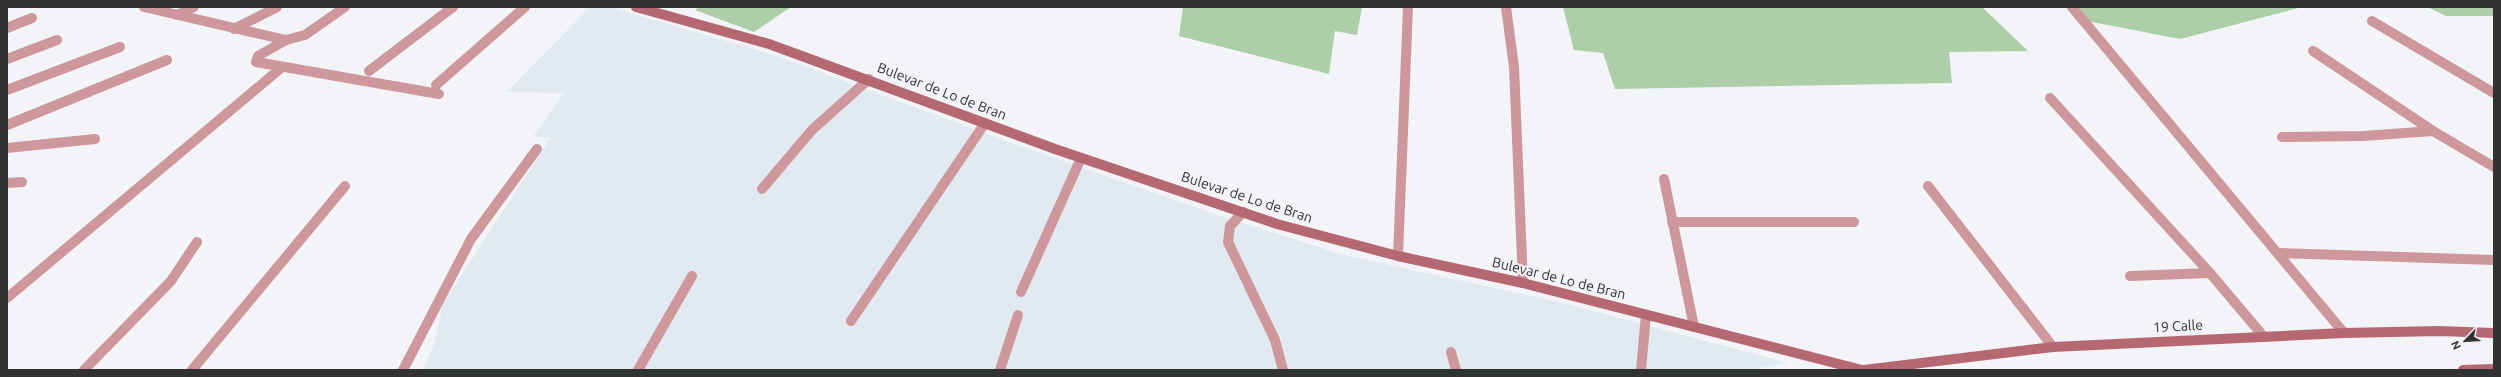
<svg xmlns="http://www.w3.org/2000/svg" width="2501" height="377" font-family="Ubuntu,sans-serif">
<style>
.built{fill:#e1e9f1}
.green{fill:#adcea8}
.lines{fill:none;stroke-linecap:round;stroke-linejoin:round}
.lane{stroke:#ce979c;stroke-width:10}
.street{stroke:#ce979c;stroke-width:10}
.secondary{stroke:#b66872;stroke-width:10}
.labels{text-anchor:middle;stroke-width:4;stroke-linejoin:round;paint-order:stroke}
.street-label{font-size:14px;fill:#313232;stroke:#f2f4f7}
</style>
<rect width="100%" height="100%" fill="#f2f4f7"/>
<polygon class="built" points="590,7 609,7 771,54 1012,143 1215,214 1340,254 1567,304 1788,363 1749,370 423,370 434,344 443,304 551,137 533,137 564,93 507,92"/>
<g class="green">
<polygon points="700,7 791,7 754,32 695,10"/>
<polygon points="1183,7 1362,7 1357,35 1335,31 1329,74 1179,36"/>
<polygon points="1563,7 1982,7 2028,51 1949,52 1952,83 1615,89 1603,53 1574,50"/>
<polygon points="2076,7 2302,7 2180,39 2087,21"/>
<polygon points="2427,7 2494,7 2494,16 2446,16"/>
</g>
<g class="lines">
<g class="lane">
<polyline points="369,71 453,7"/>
<polyline points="436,85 525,7"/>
<polyline points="2050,98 2210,273"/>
<polyline points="1928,186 2053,347"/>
<polyline points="762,189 812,130 869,79"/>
<polyline points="1243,212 1230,226 1228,242 1275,340 1283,370"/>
<polyline points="2130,276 2210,273 2264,337"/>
<polyline points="1021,292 1081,158"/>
<polyline points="851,321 985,123"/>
<polyline points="1451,352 1456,370"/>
<polyline points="403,370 471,239 537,149"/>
<polyline points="638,370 692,276"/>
<polyline points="1000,370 1018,315"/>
<polyline points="1641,370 1646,315"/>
</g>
<g class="street">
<polyline points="144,7 286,40 305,35 345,7"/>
<polyline points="1506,7 1514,67 1523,283"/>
<polyline points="2072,7 2344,333"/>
<polyline points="177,15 194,7"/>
<polyline points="2372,21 2494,93"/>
<polyline points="7,28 32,18"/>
<polyline points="234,29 277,7"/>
<polyline points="286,40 258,56 256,62 439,94"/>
<polyline points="2313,51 2433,131 2494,167"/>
<polyline points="7,59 57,40"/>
<polyline points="7,90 120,47"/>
<polyline points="7,125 167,60"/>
<polyline points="2282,137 2363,136 2433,131"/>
<polyline points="7,148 95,139"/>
<polyline points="1664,179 1694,327"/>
<polyline points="7,183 22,182"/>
<polyline points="1672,222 1854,222"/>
<polyline points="2279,253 2494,260"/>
<polyline points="1398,256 1408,7"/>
<polyline points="7,298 281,68"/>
<polyline points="84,370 171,281 197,242"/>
<polyline points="192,370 345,186"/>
</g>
<g class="secondary">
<polyline points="636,7 769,44 1055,149 1277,224 1398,256 1523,283 1862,370"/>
<polyline points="1864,370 2053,347 2344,333 2439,331 2494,333"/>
<polyline points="2463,370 2494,369"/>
</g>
</g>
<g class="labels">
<g class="street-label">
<text transform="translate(942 91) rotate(21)" y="5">Bulevar de Lo de Bran</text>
<text transform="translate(1247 197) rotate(18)" y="5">Bulevar de Lo de Bran</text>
<text transform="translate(1559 278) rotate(14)" y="5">Bulevar de Lo de Bran</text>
<text transform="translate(2178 326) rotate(-3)" y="5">19 Calle</text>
</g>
</g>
<rect width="2501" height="377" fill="none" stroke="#313232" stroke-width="16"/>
<g transform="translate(2465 341) rotate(245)" stroke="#f2f4f7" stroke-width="3" paint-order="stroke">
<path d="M0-3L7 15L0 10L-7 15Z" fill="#313232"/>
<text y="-6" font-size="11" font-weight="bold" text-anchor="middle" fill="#313232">N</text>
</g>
</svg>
